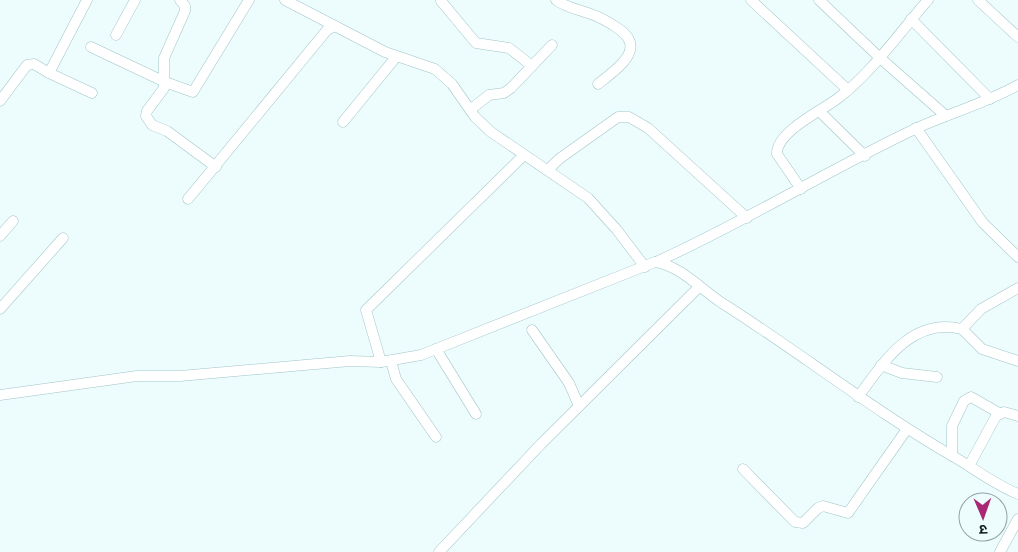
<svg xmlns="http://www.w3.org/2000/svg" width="1018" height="552" font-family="'Work Sans','Noto Sans Devanagari',sans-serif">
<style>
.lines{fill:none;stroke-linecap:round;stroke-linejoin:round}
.minor-casing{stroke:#a0c5c8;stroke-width:11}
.minor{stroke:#fff;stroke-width:10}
</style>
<rect width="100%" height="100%" fill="#edfcfd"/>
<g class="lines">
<g class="minor-casing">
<g id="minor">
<polyline points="87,0 49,73 92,93"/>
<polyline points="180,0 185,6 185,11 164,58 164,88 147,111 146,116 152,125 167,131 216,167"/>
<polyline points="285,0 335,26"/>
<path d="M556,0C565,7 577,9 588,13C598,16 607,21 616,27C649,48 618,68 598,84"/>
<polyline points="751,0 848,90"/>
<polyline points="819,0 879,57 946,116"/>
<polyline points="978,0 1018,37"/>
<polyline points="441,1 476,43 509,48 532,66"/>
<polyline points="911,19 990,99"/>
<polyline points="116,35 135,0"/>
<polyline points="91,47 165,82 193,92 249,0"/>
<polyline points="0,101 27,65 34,64 49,73"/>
<polyline points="470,110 489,95 504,93 511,88 552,45"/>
<polyline points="819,111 865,156"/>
<polyline points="343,122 396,57"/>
<polyline points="916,128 983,223 1018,257"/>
<polyline points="548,170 559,159 618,117 629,117 648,128 747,218"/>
<path d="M801,189L777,154C776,132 821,111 837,99C871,74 900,32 928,0"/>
<polyline points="188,199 327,30 335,26 385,52 435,69 452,84 475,117 491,132 588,198 617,230 645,267"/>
<polyline points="0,236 13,221"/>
<path d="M656,262C745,222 828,170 917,128C950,113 986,103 1018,85"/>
<polyline points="0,309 63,238"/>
<polyline points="962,329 981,309 1018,288"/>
<polyline points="532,330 569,383 579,406"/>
<polyline points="436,349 476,414"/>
<polyline points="391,361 396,379 436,437"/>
<polyline points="381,362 366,310 524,155"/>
<polyline points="881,365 902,373 937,377"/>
<path d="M0,395L137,376H180L350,361L381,362L421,355L655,262C679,265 701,289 722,303C801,353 874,411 956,458C976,470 996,485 1018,494"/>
<path d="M858,397C884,362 911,317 962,329L982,349L1018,361"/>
<polyline points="952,456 952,426 964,401 971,397 999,413"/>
<polyline points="969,466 996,416 1004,412 1018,416"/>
<polyline points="743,469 795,522 803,523 818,508 823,506 848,513 907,429"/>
<polyline points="439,552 541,444 698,288"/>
<polyline points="1000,552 1018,519"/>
</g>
</g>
<use href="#minor" class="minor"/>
</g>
<g transform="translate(983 517) rotate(178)"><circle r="24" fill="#edfcfd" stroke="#94a3a4"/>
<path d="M0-4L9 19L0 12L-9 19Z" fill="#a92773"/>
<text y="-8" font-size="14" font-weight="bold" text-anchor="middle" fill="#0f1d1e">उ</text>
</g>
</svg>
